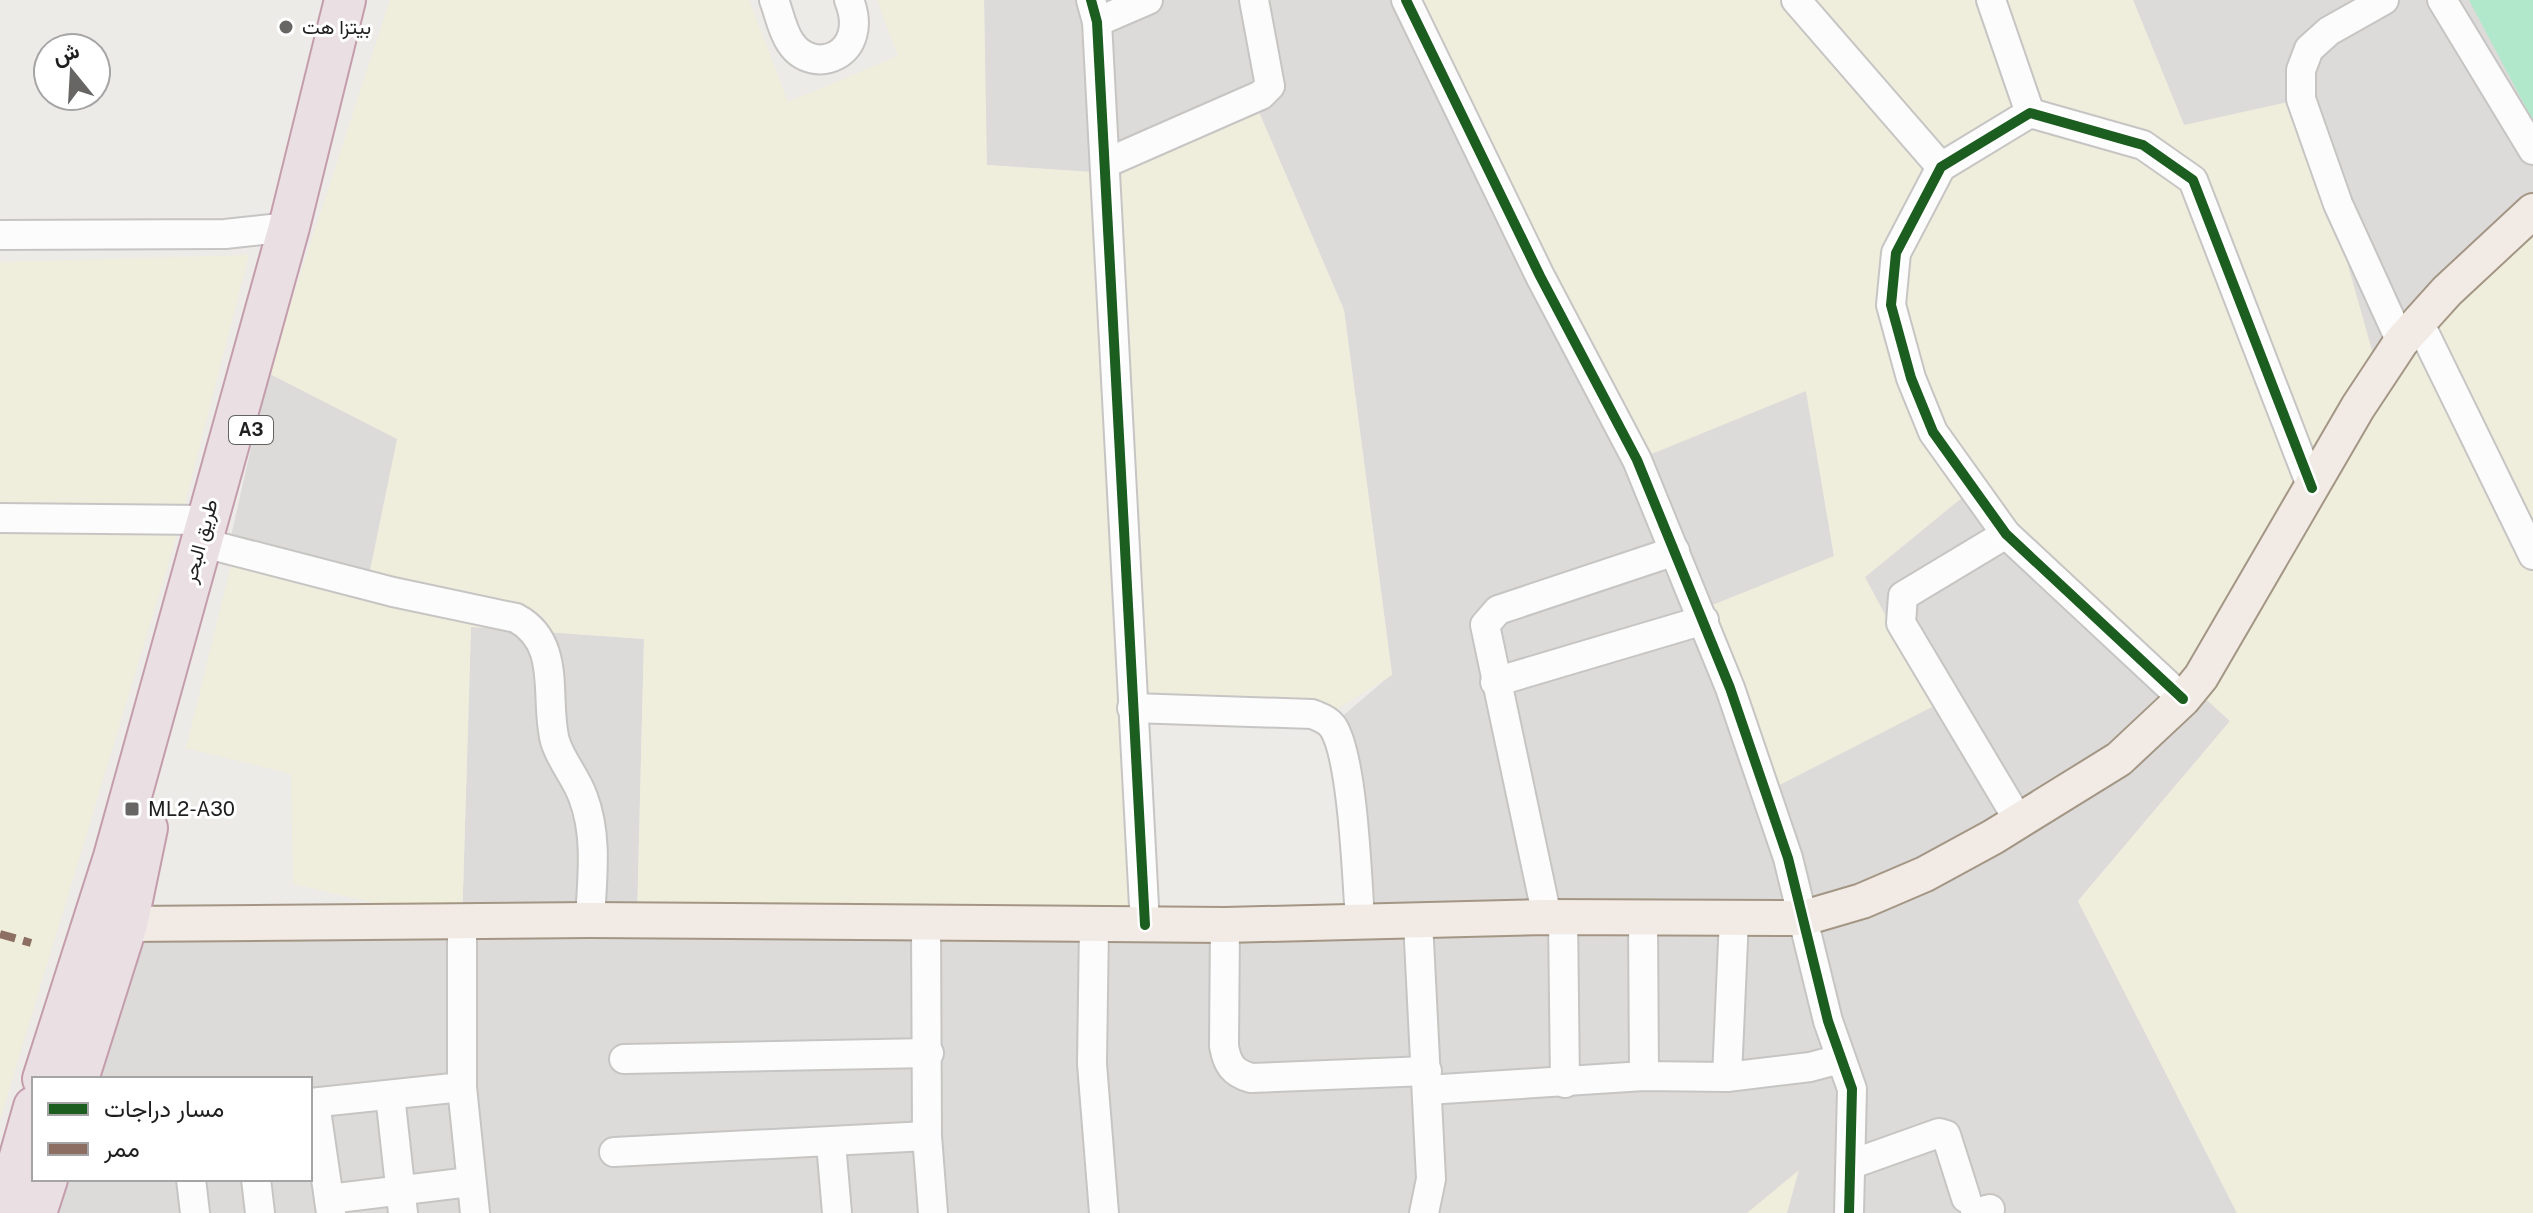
<svg xmlns="http://www.w3.org/2000/svg" width="2533" height="1213" font-family="'Public Sans',Vazirmatn,sans-serif">
<style>
.residential{fill:#dcdbd9;fill-rule:evenodd}
.farmland{fill:#efeddb}
.pitch{fill:#b1e7ca}
.lines{fill:none;stroke-linecap:round;stroke-linejoin:round}
.minor-casing{stroke:#c6c5c4;stroke-width:32}
.major-casing{stroke:#a49684;stroke-width:38}
.highway-casing{stroke:#c49dad;stroke-width:44}
.minor{stroke:#fcfcfc;stroke-width:28}
.major{stroke:#f1eae5;stroke-width:34}
.highway{stroke:#eadfe2;stroke-width:40}
.quiet{stroke:#8d6e63;stroke-width:8;stroke-dasharray:16 8;stroke-linecap:butt}
.cycleway-casing{stroke:#fff;stroke-width:15}
.cycleway{stroke:#1b5e20;stroke-width:10}
.poi-dot{fill:#676665;stroke:#fff;stroke-width:3}
.labels{text-anchor:middle;stroke-width:6;stroke-linejoin:round;paint-order:stroke}
.shield{fill:#fff;stroke:#626262;stroke-width:2}
.shield-label{font-size:18px;font-weight:bold;fill:#1f1f1f}
.poi-label{font-size:20px;fill:#1f1f1f;stroke:#fff;text-anchor:start}
.street-label{font-size:20px;fill:#1f1f1f;stroke:#fff}
</style>
<rect width="100%" height="100%" fill="#edebe8"/>
<g class="residential">
<path d="M984,0H1406L1806,390L1834,556L1865,577L1973,488L2230,721L2078,901L2237,1213H0V1151L93,915L462,923L471,626L644,639L637,920H1360L1332,725L1392,674L1344,310L1252,96L1106,173L986,165ZM34,1079H310V1179H34Z"/>
<polygon points="2133,0 2533,0 2533,211 2379,375 2184,125"/>
<polygon points="268,373 398,439 367,586 229,545"/>
</g>
<g class="farmland">
<polygon points="390,0 749,0 788,102 898,56 877,0 984,0 987,165 1106,173 1252,96 1344,310 1392,675 1323,718 1133,708 1145,925 637,921 644,639 471,627 462,923 293,884 291,774 186,748 231,565 367,585 397,439 268,373"/>
<polygon points="1406,0 2133,0 2184,125 2301,99 2379,375 2533,214 2533,1213 2237,1213 2078,901 2230,721 1974,488 1865,577 1934,706 1766,792 1700,610 1834,556 1806,391 1637,460"/>
<polygon points="249,255 175,542 0,1120 0,262"/>
<polygon points="1799,1170 1787,1213 1747,1213"/>
</g>
<polygon class="pitch" points="2469,0 2533,0 2533,121"/>
<g class="lines">
<g class="minor-casing">
<g id="minor">
<path d="M774,0C779,13 782,30 790,42C813,78 871,55 849,0"/>
<polyline points="1091,0 1097,22 1145,925"/>
<polyline points="1406,0 1540,276 1637,460 1730,688 1788,858 1828,1021 1852,1089 1849,1213"/>
<polyline points="1796,0 1941,167"/>
<polyline points="1991,0 2030,113"/>
<polyline points="2384,0 2329,31 2309,49 2301,70 2301,99 2338,204 2401,342"/>
<polyline points="2442,0 2533,150"/>
<polyline points="1097,22 1148,0"/>
<polyline points="1106,163 1261,95 1270,86 1254,0"/>
<polyline points="0,235 225,234 289,227"/>
<polyline points="2419,322 2533,555"/>
<polyline points="0,518 206,520"/>
<polyline points="2006,534 1903,596 1901,623 2019,821"/>
<path d="M215,546L393,592L516,618C563,643 544,699 555,741C561,761 576,777 583,797C598,836 592,879 590,920"/>
<polyline points="1495,682 1704,620"/>
<polyline points="2183,699 2006,534 1933,432 1911,378 1891,305 1896,253 1941,167 2030,113 2143,145 2193,180 2312,488"/>
<path d="M1132,708L1312,714C1320,717 1328,720 1333,727C1353,758 1357,878 1360,920"/>
<polyline points="1547,917 1485,625 1498,610 1675,551"/>
<polyline points="1563,917 1565,1083"/>
<polyline points="1643,918 1644,1076"/>
<polyline points="1418,921 1431,1179 1424,1213"/>
<polyline points="462,923 462,1087 475,1213"/>
<polyline points="926,924 927,1136 933,1213"/>
<polyline points="1094,925 1092,1064 1104,1213"/>
<path d="M1225,925L1224,1046C1227,1064 1233,1073 1251,1078L1427,1071"/>
<polyline points="624,1059 929,1053"/>
<polyline points="1727,1077 1734,918"/>
<polyline points="1427,1090 1644,1076 1727,1077 1810,1067 1840,1059"/>
<polyline points="390,1095 403,1213"/>
<polyline points="310,1103 462,1087"/>
<polyline points="315,1103 331,1213"/>
<polyline points="831,1143 837,1213"/>
<polyline points="614,1152 927,1136"/>
<polyline points="1852,1164 1939,1133 1946,1135 1966,1198"/>
<polyline points="191,1179 195,1213"/>
<polyline points="256,1179 260,1213"/>
<polyline points="329,1199 470,1182"/>
<polyline points="1975,1213 1990,1209"/>
</g>
</g>
<g class="major-casing">
<polyline id="major" points="101,917 127,924 590,920 1225,925 1547,917 1804,918 1862,901 1925,874 1993,837 2119,759 2183,699 2201,677 2358,407 2401,342 2447,291 2533,211"/>
</g>
<g class="highway-casing">
<g id="highway">
<polyline points="43,1079 114,857 289,227 345,0"/>
<polyline points="78,1079 127,924 147,828"/>
<polyline points="4,1213 34,1107"/>
<polyline points="36,1213 47,1179"/>
</g>
</g>
<use href="#minor" class="minor"/>
<use href="#major" class="major"/>
<use href="#highway" class="highway"/>
<polyline class="quiet" points="0,934 31,943"/>
<g class="cycleway-casing">
<g id="cycleway">
<polyline points="1091,0 1097,22 1145,925"/>
<polyline points="1406,0 1540,276 1637,460 1730,688 1788,858 1828,1021 1852,1089 1849,1213"/>
<polyline points="2183,699 2006,534 1933,432 1911,378 1891,305 1896,253 1941,167 2030,113 2143,145 2193,180 2312,488"/>
</g>
</g>
<use href="#cycleway" class="cycleway"/>
</g>
<g class="poi-dot">
<circle cx="286" cy="27" r="8"/>
<rect x="124" y="801" width="16" height="16" rx="4"/>
</g>
<g class="labels">
<rect class="shield" x="229" y="416" width="44" height="28" rx="6"/>
<g class="shield-label">
<text x="251" y="436">A3</text>
</g>
<g class="poi-label">
<text x="302" y="34">بيتزا هت</text>
<text x="148" y="816">ML2-A30</text>
</g>
<g class="street-label">
<text transform="translate(200 541) rotate(-75)" y="7">طريق البحر</text>
</g>
</g>
<rect x="32" y="1077" width="280" height="104" fill="#ffffff" stroke="#a5a5a5" stroke-width="2"/>
<rect x="48" y="1103" width="40" height="12" fill="#1b5e20" stroke="#a5a5a5" stroke-width="2"/>
<text x="104" y="1117" font-size="24" fill="#1f1f1f">مسار دراجات</text>
<rect x="48" y="1143" width="40" height="12" fill="#8d6e63" stroke="#a5a5a5" stroke-width="2"/>
<text x="104" y="1157" font-size="24" fill="#1f1f1f">ممر</text>
<g transform="translate(72 72) rotate(342)"><circle r="38" fill="#ffffff" stroke="#a5a5a5" stroke-width="2"/>
<path d="M0-6L14 30L0 20L-14 30Z" fill="#676665"/>
<text y="-12" font-size="22" font-weight="bold" text-anchor="middle" fill="#1f1f1f">ش</text>
</g>
</svg>
